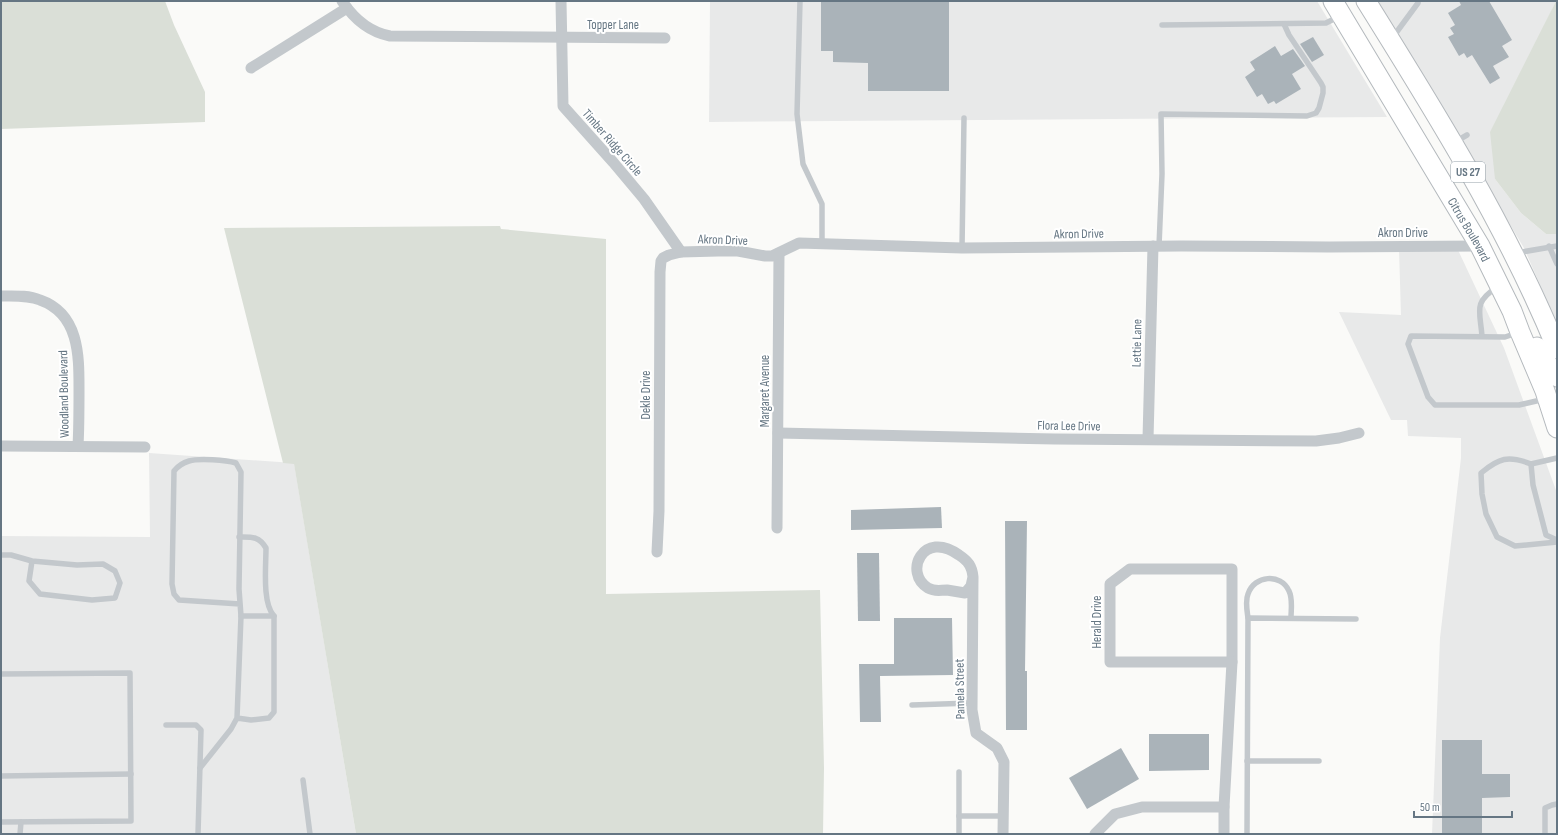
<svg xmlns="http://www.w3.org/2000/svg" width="1558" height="835" font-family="'Sofia Sans Condensed',sans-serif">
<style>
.built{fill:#e8e9e9}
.green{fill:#dadfd7}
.building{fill:#aab3b9}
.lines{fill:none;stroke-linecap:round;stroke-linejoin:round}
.trunk-casing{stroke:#b4b9bd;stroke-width:21}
.service{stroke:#c3c8cc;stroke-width:5.5}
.minor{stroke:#c3c8cc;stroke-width:11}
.trunk{stroke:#fff;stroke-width:19}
.labels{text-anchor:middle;stroke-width:4;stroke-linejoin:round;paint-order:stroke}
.shield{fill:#fff;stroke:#939fa8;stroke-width:1}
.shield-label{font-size:12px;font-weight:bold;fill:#657683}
.street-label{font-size:13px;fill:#657683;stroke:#fff}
</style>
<rect width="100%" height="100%" fill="#fafaf8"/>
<g class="built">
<polygon points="710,1 1317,1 1387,117 709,122"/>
<polygon points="1376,1 1556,1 1547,20 1495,179 1521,213 1546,234 1557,234 1557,324 1524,248"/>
<polygon points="1399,249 1458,250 1504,348 1557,493 1557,834 1432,834 1440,638 1461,458 1461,438 1408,436 1407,420 1391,420 1339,312 1401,315"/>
<polygon points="149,453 294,463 356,834 1,834 1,536 150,537"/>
</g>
<g class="green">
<polygon points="1,1 165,1 174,25 205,92 205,122 1,129"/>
<polygon points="1556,1 1557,234 1546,234 1521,213 1495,179 1490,132"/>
<polygon points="500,226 501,229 606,239 606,594 820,590 824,768 823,834 356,834 294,464 283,463 224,228"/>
</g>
<g class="building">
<polygon points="821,1 949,1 949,91 868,91 868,63 833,62 833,51 821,51"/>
<polygon points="1459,1 1489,1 1512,40 1502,46 1509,57 1493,66 1500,78 1490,84 1472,55 1467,58 1464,53 1459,56 1448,37 1454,34 1450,28 1455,25 1448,13 1461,5"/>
<polygon points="1313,37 1324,55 1312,62 1300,44"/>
<polygon points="1275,46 1281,56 1293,49 1305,66 1292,74 1301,89 1276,104 1274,101 1268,104 1262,94 1257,97 1245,77 1255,70 1250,62"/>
<polygon points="941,507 942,528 851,530 851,510"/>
<polygon points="1005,521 1027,521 1025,671 1027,671 1027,730 1006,730"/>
<polygon points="857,553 879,553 880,621 858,621"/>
<polygon points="894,618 952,618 953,675 880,676 881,722 860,722 859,664 894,664"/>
<polygon points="1149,734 1209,734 1209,770 1149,771"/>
<polygon points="1442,740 1482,740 1482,774 1510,774 1510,797 1482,798 1482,834 1442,834"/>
<polygon points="1121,748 1139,779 1087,809 1069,778"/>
</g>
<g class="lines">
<g class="trunk-casing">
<g id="trunk">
<path id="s1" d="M1333,1L1480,246L1512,311L1520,332L1545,391L1557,428"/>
<path d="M1366,1C1436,113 1507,227 1557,349"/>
<polyline points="1537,347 1550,368 1557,377"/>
</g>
</g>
<g class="service">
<polyline points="800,1 797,114 803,164 822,204 822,244"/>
<polyline points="1162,25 1326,23 1338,17"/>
<polyline points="1393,37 1418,3"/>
<polyline points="1455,142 1467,135"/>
<polyline points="1159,246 1162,174 1161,114 1307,116 1316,113 1319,108 1323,93 1323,87 1321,83 1289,35 1284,24"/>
<polyline points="1549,246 1557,264"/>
<polyline points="962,248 964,118"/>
<polyline points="1516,253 1557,246"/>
<polyline points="1517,333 1505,337 1411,336 1408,344 1428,397 1435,405 1519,405 1545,399"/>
<path d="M1482,336C1480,310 1473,303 1497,287"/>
<polyline points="1557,458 1531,464 1533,485 1546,535 1557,540"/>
<path d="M1531,464C1508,455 1499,458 1481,473L1482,494L1486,514L1497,537L1515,546L1557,542"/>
<path d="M239,537C252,537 259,536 266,548C266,566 262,603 274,616"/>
<polyline points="1,555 11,555 32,561 77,565 103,564 115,571 120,583 115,598 92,600 40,594 29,581 32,561"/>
<path d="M240,604L179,600L174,594L172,584L174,471C178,466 182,463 189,461C199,458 226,460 236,463L241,472L239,589L241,616"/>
<path d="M1248,618C1247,610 1245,601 1248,594C1254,575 1281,573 1289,591C1293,599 1291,609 1291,618"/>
<polyline points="1,674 130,673 131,821 1,822"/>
<polyline points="912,705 972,703"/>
<polyline points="166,725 196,725 201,730 198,834"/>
<polyline points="1247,761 1319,761"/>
<polyline points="200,768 231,729 237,718 241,616 274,616 274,712 269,718 251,720 237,718"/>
<polyline points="959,772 959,834"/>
<polyline points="1,776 131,774"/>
<polyline points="303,780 310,834"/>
<polyline points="959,816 1004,816"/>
<polyline points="20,834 21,822"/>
<polyline points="1247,834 1248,618 1356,619"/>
<polyline points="1545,834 1545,808 1552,805 1557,804"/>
</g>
<g class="minor">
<path d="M342,1C354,19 369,32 390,36L665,38"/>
<polyline points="561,1 563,106 613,162 644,199 681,252"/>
<polyline points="251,68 347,8"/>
<path d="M1,296C14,296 28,295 40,300C80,314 79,357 79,391C79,410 79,428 78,446"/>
<polyline points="778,433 1055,439 1316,441 1339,438 1359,433"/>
<polyline points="1148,439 1153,246"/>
<polyline points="1,446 145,447"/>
<polyline points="777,528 779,253"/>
<polyline points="657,552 659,511 660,272 661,261 663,258 669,255 681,252 718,251 738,251 765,256 772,256 799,243 962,248 1181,246 1329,247 1480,246"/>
<polygon points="1130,569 1232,569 1232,662 1110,662 1110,584"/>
<path d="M973,577L971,586L965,593C959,592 953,591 947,590C940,590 935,592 928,588C903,573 923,529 959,555C968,561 972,566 973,577L972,710L976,733L997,748L1004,762L1003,834"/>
<polyline points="1095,834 1115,814 1142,807 1224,807"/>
<polyline points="1224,834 1224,807 1232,662"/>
</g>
<use href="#trunk" class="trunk"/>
</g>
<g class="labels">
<rect class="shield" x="1451" y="162" width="34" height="20" rx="3"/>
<g class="shield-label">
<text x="1468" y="176">US 27</text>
</g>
<g class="street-label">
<text x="613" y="29">Topper Lane</text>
<text transform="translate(613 142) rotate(49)" y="5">Timber Ridge Circle</text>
<text dy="5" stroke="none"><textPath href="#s1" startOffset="266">Citrus Boulevard</textPath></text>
<text x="1403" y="237">Akron Drive</text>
<text transform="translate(1079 233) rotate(-1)" y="5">Akron Drive</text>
<text transform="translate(723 239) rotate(2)" y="5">Akron Drive</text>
<text transform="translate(1136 343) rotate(-89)" y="5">Lettie Lane</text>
<text transform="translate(764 391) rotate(-90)" y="5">Margaret Avenue</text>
<text transform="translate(63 394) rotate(-91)" y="5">Woodland Boulevard</text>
<text transform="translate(645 395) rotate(-90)" y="5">Dekle Drive</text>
<text transform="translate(1069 425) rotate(1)" y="5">Flora Lee Drive</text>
<text transform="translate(1096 622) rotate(-90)" y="5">Herald Drive</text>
<text transform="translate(959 689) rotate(-91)" y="5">Pamela Street</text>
</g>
</g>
<rect width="1558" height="835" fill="none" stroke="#657683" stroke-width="4"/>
<path d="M1414 811v6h98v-6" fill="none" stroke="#657683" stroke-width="2"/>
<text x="1420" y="811" font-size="12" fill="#657683" stroke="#ffffff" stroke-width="3" paint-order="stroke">50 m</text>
</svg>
